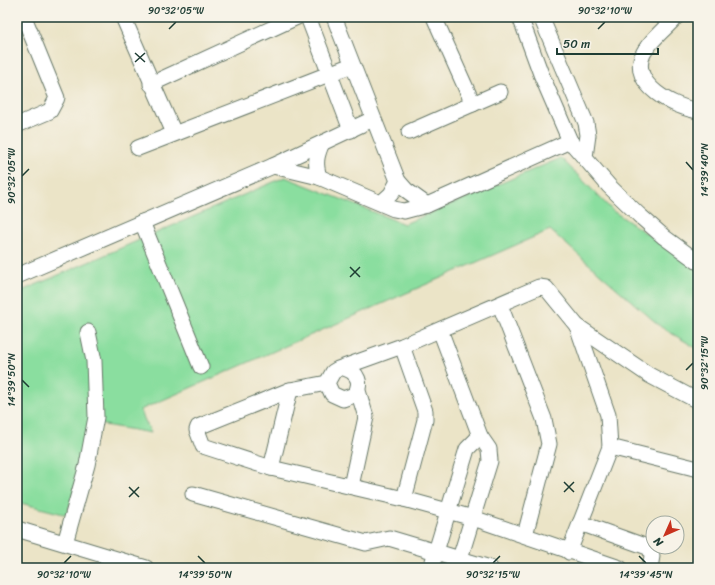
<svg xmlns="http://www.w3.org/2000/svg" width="715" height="585" font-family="Sriracha,sans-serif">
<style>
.green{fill:#8ade9f;stroke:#548e6a}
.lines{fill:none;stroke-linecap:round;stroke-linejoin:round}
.minor-casing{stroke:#667767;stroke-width:17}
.minor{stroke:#fff;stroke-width:15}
.ticks{fill:none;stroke:#1f3d34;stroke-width:1.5}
.neatline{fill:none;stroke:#1f3d34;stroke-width:1.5}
.ticks-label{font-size:10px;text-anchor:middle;fill:#1f3d34}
</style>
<rect width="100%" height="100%" fill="#f7f3e8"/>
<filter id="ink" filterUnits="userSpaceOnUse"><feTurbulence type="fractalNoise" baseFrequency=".025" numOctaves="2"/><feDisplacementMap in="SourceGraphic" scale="8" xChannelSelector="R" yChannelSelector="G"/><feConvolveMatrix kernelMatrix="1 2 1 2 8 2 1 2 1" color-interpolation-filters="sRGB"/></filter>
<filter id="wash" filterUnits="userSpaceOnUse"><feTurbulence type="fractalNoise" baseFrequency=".012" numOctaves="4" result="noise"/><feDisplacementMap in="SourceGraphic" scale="16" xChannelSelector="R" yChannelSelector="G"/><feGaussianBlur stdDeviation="0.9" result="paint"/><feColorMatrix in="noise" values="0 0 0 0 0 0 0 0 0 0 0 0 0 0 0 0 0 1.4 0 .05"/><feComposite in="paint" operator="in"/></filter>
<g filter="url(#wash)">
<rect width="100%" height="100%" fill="#ebe4c7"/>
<polygon class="green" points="561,158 613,211 698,268 698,349 661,327 550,230 140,410 151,433 93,423 67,515 17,502 17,293 285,177 404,224"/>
</g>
<g filter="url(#ink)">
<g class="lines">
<g class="minor-casing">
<g id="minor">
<polyline points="123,17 174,133"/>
<polyline points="308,17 351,130"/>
<polyline points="334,17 398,181 406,190 427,205"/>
<polyline points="434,17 473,104"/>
<polyline points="520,17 541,74 570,141 609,186 639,215 664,237 698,262"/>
<polyline points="541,17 586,123 588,135 585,157"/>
<path d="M676,17C666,28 650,40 643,54C629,85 674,107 698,111"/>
<polyline points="151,84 297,17"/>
<polyline points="17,125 50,111 57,98 24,17"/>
<polyline points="409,132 500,92"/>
<polyline points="138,148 352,65"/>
<polyline points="273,166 319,177 394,209 404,211 427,205 570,141"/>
<path d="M319,177C315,164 316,156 322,143"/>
<polyline points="381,203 391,194 398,181"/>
<polyline points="142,222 201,367"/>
<polyline points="17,276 273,166 373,119"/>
<polyline points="500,305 544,419 549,444 525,535"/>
<polyline points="440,330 480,436 489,449 490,461 457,568"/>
<polyline points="402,346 425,411 425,420 404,499"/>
<path d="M344,368C358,372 363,384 354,395L343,399L332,394L327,383L333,372L338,369L402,346L539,287L546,288L577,326L649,375L698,401"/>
<polyline points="327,383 290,390 198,427 197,430 203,446 271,468 404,499 473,518 620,568"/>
<polyline points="610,447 698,469"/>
<polyline points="271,468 290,390"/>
<polyline points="351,486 366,417 358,391"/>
<polyline points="193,494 366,543 389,538 490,568"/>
<polyline points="580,523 650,548 652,556 650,568"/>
<polyline points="17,529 146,568"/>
<polyline points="65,543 87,465 96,417 94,361 88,332"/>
<polyline points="569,552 610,447 608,415 577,326"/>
<polyline points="431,568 467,449 480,436"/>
</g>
</g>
<use href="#minor" class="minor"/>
</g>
</g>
<path class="ticks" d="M169,29L176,22M598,29L605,22M135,53L145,62M135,62L145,53M686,162L693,170M22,176L29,169M350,267L360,277M350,277L360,267M686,370L693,363M22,380L29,387M564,482L574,492M129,487L139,497M564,492L574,482M129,497L139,487M198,556L205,563M639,556L646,563M64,563L71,556M493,563L500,556"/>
<rect width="715" height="585" fill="none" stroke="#f7f3e8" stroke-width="44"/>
<g transform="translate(665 535) rotate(225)"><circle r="19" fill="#f7f3e8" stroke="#a1aaa0"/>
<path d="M0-3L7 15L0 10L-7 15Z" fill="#c8321e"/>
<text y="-6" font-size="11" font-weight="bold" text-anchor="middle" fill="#1f3d34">N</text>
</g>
<path d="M557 48v6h101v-6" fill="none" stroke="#1f3d34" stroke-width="2"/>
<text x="563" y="48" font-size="12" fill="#1f3d34" stroke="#f7f3e8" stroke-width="3" paint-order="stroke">50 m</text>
<rect x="22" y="22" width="671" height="541" class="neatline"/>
<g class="ticks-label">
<text x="176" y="14">90°32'05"W</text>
<text x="605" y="14">90°32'10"W</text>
<text transform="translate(704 170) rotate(-90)" y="4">14°39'40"N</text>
<text transform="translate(11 176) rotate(-90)" y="4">90°32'05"W</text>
<text transform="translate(704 363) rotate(-90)" y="4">90°32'15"W</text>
<text transform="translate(11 380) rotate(-90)" y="4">14°39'50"N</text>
<text x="64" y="578">90°32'10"W</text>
<text x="205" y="578">14°39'50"N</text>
<text x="493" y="578">90°32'15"W</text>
<text x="646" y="578">14°39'45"N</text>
</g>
</svg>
